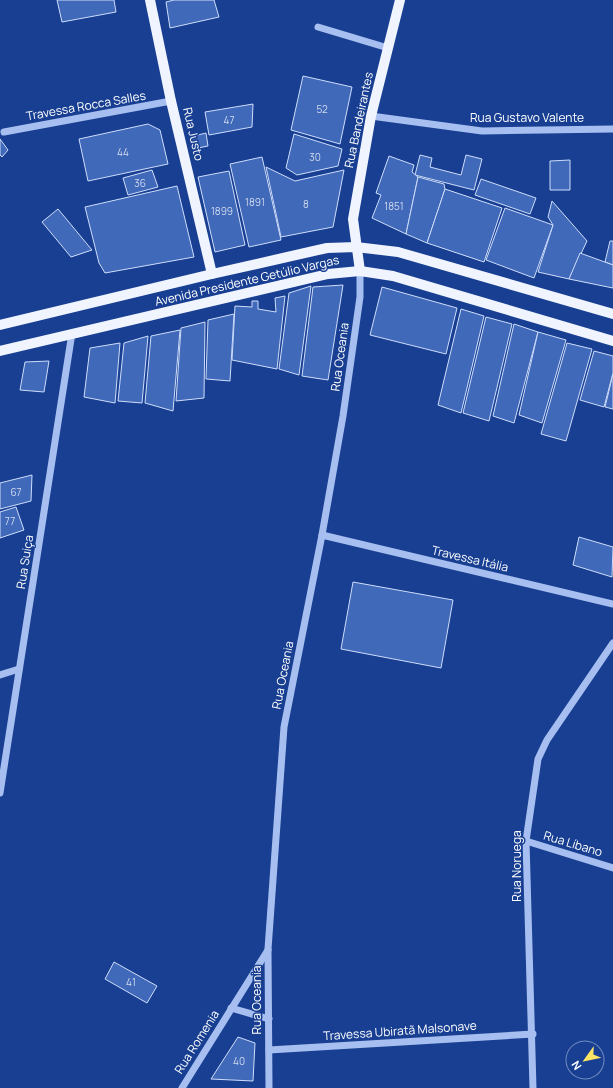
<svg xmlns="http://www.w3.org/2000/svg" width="613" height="1088" font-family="Manrope,sans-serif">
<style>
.building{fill:#4169b9;stroke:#ceddfb}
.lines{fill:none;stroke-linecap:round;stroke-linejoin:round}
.minor{stroke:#a7bff0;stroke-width:7}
.major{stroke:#f0f4ff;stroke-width:10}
.labels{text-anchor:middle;stroke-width:3;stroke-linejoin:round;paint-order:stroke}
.number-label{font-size:10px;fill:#d0daee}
.street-label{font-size:12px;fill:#fff;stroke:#183f92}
</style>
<rect width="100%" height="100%" fill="#183f92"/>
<g class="building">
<polygon points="57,0 114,0 116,12 62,22"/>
<polygon points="174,0 214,0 219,17 170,28 166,2"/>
<polygon points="303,76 352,87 340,144 291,130"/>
<polygon points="253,104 252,127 209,135 205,112"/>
<polygon points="148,124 160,130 168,164 88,181 79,139"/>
<polygon points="206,133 208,146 193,149 190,137"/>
<polygon points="294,134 342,149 338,166 297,175 286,168"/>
<polygon points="0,139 8,150 2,157 0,155"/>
<polygon points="420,155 432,158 430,167 461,175 466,155 482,159 474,190 415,175"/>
<polygon points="389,156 414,165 412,172 418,177 406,234 372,218 381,195 376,193"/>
<polygon points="262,157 281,240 249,247 230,164"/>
<polygon points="570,160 570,190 550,190 550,161"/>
<polygon points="266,167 295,181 344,170 333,227 281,237"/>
<polygon points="152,170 158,187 128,195 123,178"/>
<polygon points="229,171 245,245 215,252 198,177"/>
<polygon points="418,177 444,184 445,189 427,243 406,234"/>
<polygon points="481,179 536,198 530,214 475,195"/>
<polygon points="177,186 194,257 105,273 99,263 85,207"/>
<polygon points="445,189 502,208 484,262 427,243"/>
<polygon points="552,201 587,241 569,279 538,272 553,225 548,217"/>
<polygon points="505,208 553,225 534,278 486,260"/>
<polygon points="58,209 92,250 71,257 42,222"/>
<polygon points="610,241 613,241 613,265 605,262"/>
<polygon points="580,253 613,265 613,288 569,279"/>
<polygon points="343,285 328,380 302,376 313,287"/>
<polygon points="311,286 299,375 279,369 289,293"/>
<polygon points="382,287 457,308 446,354 370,335"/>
<polygon points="285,296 277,369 232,360 235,306 252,307 252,301 258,301 258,309 276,312 275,298"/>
<polygon points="461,309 484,316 461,413 438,405"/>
<polygon points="234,314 230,381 206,379 208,320"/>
<polygon points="486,317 512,324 489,421 463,413"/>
<polygon points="205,322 204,398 176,401 181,328"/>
<polygon points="514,324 538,332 514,423 493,416"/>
<polygon points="180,330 173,411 145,403 151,336"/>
<polygon points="538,332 566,340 542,423 519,415"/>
<polygon points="148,336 142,403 118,401 124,343"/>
<polygon points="120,343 115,403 84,397 90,348"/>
<polygon points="567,343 592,349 566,441 541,434"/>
<polygon points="594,351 613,356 613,373 604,407 580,400"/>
<polygon points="49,361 44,392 20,390 25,362"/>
<polygon points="613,374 613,409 605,407"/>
<polygon points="32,475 31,501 0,509 0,483"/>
<polygon points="16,507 24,530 0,538 0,512"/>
<polygon points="579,537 613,547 612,577 573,565"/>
<polygon points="353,582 453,600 441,668 341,649"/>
<polygon points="114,962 157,986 147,1003 105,979"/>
<polygon points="238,1037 255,1043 253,1081 211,1079"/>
</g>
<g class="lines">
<g class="minor">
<polyline points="318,27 388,48"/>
<polyline points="371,116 482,131 613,129"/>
<polyline points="4,132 171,101"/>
<polyline points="322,535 613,604"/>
<polyline points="0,675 19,669"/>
<polyline points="0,793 72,333"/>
<polyline points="526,841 613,868"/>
<polyline points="231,1008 269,1019"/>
<polyline points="269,1050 533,1034"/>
<polyline points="182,1088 268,950"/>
<polyline points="269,1088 268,949 284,727 322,535 343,416 360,297 360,271"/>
<polyline points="533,1088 526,841 538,759 547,740 613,643"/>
</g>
<g class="major">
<polyline points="150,0 171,101 212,274"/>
<polyline points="360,271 353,219 371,116 400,0"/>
<polyline points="0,325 212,274 327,248 356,247 398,252 613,314"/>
<polyline points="0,351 328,274 360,271 393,276 613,341"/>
</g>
</g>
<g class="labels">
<g class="number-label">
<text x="322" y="113">52</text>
<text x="229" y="124">47</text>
<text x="123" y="156">44</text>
<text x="315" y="161">30</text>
<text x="140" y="187">36</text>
<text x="255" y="206">1891</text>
<text x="306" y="208">8</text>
<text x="394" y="210">1851</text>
<text x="222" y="215">1899</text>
<text x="16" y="496">67</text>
<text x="10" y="525">77</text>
<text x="131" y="986">41</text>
<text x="239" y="1065">40</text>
</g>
<g class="street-label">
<text transform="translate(86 106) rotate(-10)" y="4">Travessa Rocca Salles</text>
<text x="527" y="122">Rua Gustavo Valente</text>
<text transform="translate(359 120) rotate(-78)" y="4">Rua Bandeirantes</text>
<text transform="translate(193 134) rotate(77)" y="4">Rua Justo</text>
<text transform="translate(247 281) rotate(-13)" y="4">Avenida Presidente Getúlio Vargas</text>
<text transform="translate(340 357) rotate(-82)" y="4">Rua Oceania</text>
<text transform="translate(470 559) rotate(13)" y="4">Travessa Itália</text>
<text transform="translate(25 562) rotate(-81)" y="4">Rua Suiça</text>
<text transform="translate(283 675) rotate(-79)" y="4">Rua Oceania</text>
<text transform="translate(573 844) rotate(17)" y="4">Rua Líbano</text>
<text transform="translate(517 866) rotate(-90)" y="4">Rua Noruega</text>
<text transform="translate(257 1000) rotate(-90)" y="4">Rua Oceania</text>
<text transform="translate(400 1031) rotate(-4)" y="4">Travessa Ubiratã Malsonave</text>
<text transform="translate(197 1042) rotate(-58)" y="4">Rua Romenia</text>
</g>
</g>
<g transform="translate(585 1060) rotate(237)"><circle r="19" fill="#183f92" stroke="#748cbe"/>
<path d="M0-3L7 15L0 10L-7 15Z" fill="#ffe566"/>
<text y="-6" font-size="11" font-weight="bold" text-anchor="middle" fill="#ffffff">N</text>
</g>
</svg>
